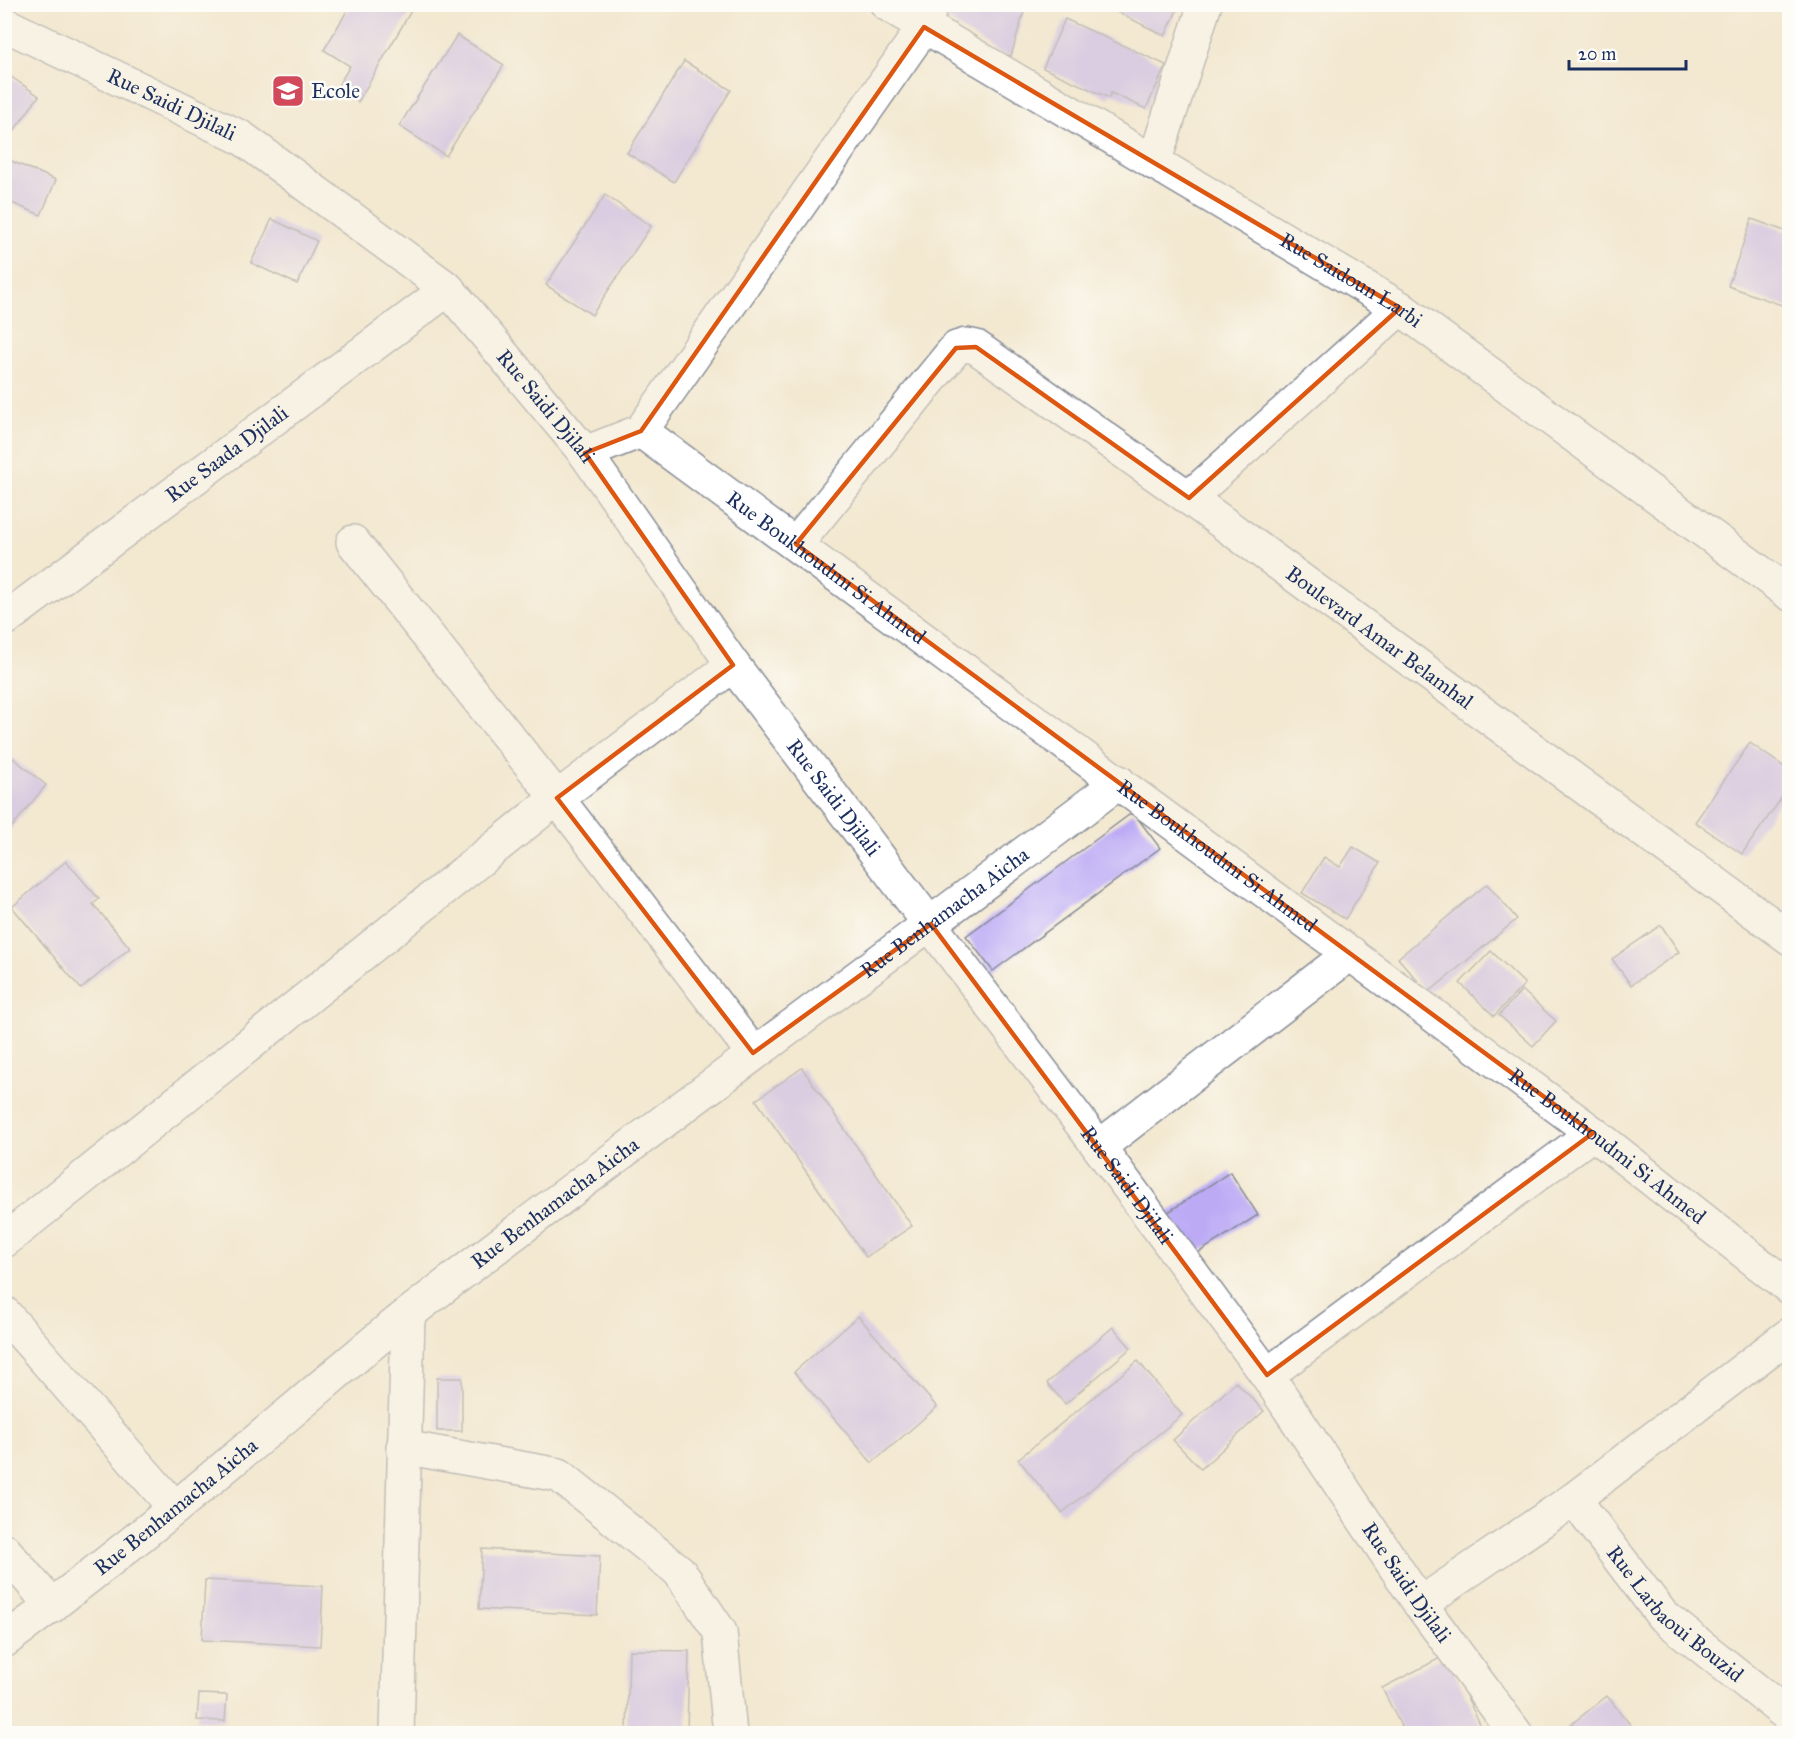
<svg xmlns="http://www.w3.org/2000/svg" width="1794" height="1738" font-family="'IM FELL Great Primer',serif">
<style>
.building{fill:#bcaaf5}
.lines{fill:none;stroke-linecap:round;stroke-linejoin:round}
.street-casing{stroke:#878c97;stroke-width:36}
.street{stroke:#fff;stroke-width:33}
.marked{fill:none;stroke:#de5710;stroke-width:4.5;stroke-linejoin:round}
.labels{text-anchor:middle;stroke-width:5;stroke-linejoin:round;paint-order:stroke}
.poi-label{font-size:21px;fill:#1b2f5e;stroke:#fdfcf7;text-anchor:start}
.street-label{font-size:21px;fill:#1b2f5e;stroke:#fdfcf7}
</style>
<rect width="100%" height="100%" fill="#fdfcf7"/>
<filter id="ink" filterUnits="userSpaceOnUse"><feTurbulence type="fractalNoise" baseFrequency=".0167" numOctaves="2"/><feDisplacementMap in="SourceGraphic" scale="12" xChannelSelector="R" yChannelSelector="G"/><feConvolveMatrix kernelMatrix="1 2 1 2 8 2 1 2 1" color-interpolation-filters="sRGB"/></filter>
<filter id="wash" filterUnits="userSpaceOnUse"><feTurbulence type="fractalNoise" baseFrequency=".008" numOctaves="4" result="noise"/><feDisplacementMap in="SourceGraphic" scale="24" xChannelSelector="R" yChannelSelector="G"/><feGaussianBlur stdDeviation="1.35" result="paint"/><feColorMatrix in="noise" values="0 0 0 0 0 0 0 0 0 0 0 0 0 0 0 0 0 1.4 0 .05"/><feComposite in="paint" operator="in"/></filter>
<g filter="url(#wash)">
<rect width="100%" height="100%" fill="#f3e8d0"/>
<g id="blocks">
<g class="building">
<polygon points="351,4 415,4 358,102 336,89 350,66 324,50"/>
<polygon points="1118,4 1180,4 1165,36 1115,11"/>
<polygon points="944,5 1026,5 1011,56 997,52 941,16"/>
<polygon points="1065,19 1166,65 1146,109 1111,93 1109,98 1043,68"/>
<polygon points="457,35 504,65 446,156 399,126"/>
<polygon points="684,61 731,90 674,182 627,153"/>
<polygon points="4,72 39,96 4,145"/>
<polygon points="4,158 56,180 41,215 4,200"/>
<polygon points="605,195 651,226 592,315 546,285"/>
<polygon points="272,219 317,241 297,284 251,263"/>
<polygon points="1752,219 1790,233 1790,308 1728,286"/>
<polygon points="1750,743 1790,771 1790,786 1742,854 1695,822"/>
<polygon points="7,753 46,785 7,833 4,831 4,757"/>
<polygon points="1133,812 1160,848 993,971 966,936"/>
<polygon points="1353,847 1380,863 1345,919 1302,893 1324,857 1340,867"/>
<polygon points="66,861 99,899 93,904 130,948 81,989 12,907"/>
<polygon points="1487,884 1517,919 1428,993 1398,958"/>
<polygon points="1661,925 1679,952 1631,985 1612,959"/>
<polygon points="1491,951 1525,984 1494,1016 1460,983"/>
<polygon points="1522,990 1556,1021 1533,1046 1499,1015"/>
<polygon points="802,1068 912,1226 866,1257 756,1100"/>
<polygon points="1230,1172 1258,1215 1190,1258 1162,1216"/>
<polygon points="858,1316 937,1407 872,1463 794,1372"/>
<polygon points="1113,1327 1131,1348 1065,1404 1047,1383"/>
<polygon points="1138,1361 1182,1415 1062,1513 1018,1459"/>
<rect x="437" y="1378" width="25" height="53"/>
<polygon points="1236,1382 1264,1411 1201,1469 1173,1440"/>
<polygon points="482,1549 600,1556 597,1615 479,1609"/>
<polygon points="205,1580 323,1586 320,1646 202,1640"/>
<polygon points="629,1650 689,1651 687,1734 627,1734"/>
<polygon points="1446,1655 1485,1734 1405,1734 1382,1688"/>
<polygon points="199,1694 227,1695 225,1721 197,1720"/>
<polygon points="1607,1696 1638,1734 1567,1734 1564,1730"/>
</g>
</g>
</g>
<g filter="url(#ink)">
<use href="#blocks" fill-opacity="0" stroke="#878c97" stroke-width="1.5"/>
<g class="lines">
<g class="street-casing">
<g id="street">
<path id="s1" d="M887,4L1400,308L1790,594"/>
<path id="s2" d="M4,24L242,138L448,289L585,453L733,665L1099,1147L1267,1375L1420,1604L1516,1734"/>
<polyline points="1154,163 1205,4"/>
<path id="s3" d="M641,431L1593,1133L1790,1288"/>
<polyline points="585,453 641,431 924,27 931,6"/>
<polyline points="1189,498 1400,308"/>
<polyline points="353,542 557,798 753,1053"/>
<path id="s4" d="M796,544L956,348L966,345L976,347L1189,498L1790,938"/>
<path id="s5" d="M4,620L448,289"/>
<polyline points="1099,1147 1351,953"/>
<polyline points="4,1241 557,798 733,665"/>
<polyline points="4,1313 175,1508"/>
<polyline points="1267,1375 1593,1133"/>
<polyline points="403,1447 559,1475 679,1571 720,1632 730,1734"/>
<path id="s6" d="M1574,1499L1662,1615L1790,1717"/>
<polyline points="4,1550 52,1606"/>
<polyline points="1420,1604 1574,1499 1790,1334"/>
<path id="s7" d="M4,1641C101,1570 194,1493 286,1416C328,1381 368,1345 411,1312C645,1132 884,960 1119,782"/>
<polyline points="397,1734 408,1315"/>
</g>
</g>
<use href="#street" class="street"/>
</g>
</g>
<path d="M0 0H1794V1738H0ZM924,27L1400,308L1189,498L976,347L956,348L796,544L1593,1133L1267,1375L931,924L753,1053L557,798L733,665L585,453L641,431Z" fill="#f3e8d0" fill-opacity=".55" fill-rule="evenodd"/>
<path class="marked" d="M924,27L1400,308L1189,498L976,347L956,348L796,544L1593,1133L1267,1375L931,924L753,1053L557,798L733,665L585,453L641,431Z"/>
<defs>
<g id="school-square" transform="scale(1.725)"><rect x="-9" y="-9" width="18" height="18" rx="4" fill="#d1495b" stroke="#fdfcf7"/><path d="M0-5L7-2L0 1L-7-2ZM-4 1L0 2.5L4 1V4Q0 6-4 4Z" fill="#fff"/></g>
</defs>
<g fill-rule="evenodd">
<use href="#school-square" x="288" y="91"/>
</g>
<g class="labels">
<g class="poi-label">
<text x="311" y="98">Ecole</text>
</g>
<g class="street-label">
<text dy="7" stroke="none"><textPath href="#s2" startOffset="186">Rue Saidi Djilali</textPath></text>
<text dy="7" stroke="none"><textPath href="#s1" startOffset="540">Rue Saidoun Larbi</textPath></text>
<text dy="7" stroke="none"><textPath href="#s2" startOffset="672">Rue Saidi Djilali</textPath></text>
<text dy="7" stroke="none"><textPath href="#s5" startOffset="278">Rue Saada Djilali</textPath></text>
<text dy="7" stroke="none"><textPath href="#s3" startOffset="230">Rue Boukhoudmi Si Ahmed</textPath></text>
<text dy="7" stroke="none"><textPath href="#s4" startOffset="771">Boulevard Amar Belamhal</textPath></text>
<text dy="7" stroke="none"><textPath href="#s2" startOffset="1158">Rue Saidi Djilali</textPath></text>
<text dy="7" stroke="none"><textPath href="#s3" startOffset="716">Rue Boukhoudmi Si Ahmed</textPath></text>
<text dy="7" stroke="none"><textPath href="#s7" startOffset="1190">Rue Benhamacha Aicha</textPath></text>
<text dy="7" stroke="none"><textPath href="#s3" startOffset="1202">Rue Boukhoudmi Si Ahmed</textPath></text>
<text dy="7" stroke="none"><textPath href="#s2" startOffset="1644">Rue Saidi Djilali</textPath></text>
<text dy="7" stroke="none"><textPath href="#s7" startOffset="704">Rue Benhamacha Aicha</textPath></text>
<text dy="7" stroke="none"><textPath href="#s7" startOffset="218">Rue Benhamacha Aicha</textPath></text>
<text dy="7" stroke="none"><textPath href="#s2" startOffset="2130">Rue Saidi Djilali</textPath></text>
<text dy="7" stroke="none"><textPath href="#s6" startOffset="154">Rue Larbaoui Bouzid</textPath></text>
</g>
</g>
<rect width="1794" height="1738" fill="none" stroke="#fdfcf7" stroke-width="24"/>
<path d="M1569 60v9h117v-9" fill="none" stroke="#1b2f5e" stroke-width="3"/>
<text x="1578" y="60" font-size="18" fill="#1b2f5e" stroke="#fdfcf7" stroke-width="4.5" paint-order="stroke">20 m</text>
</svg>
